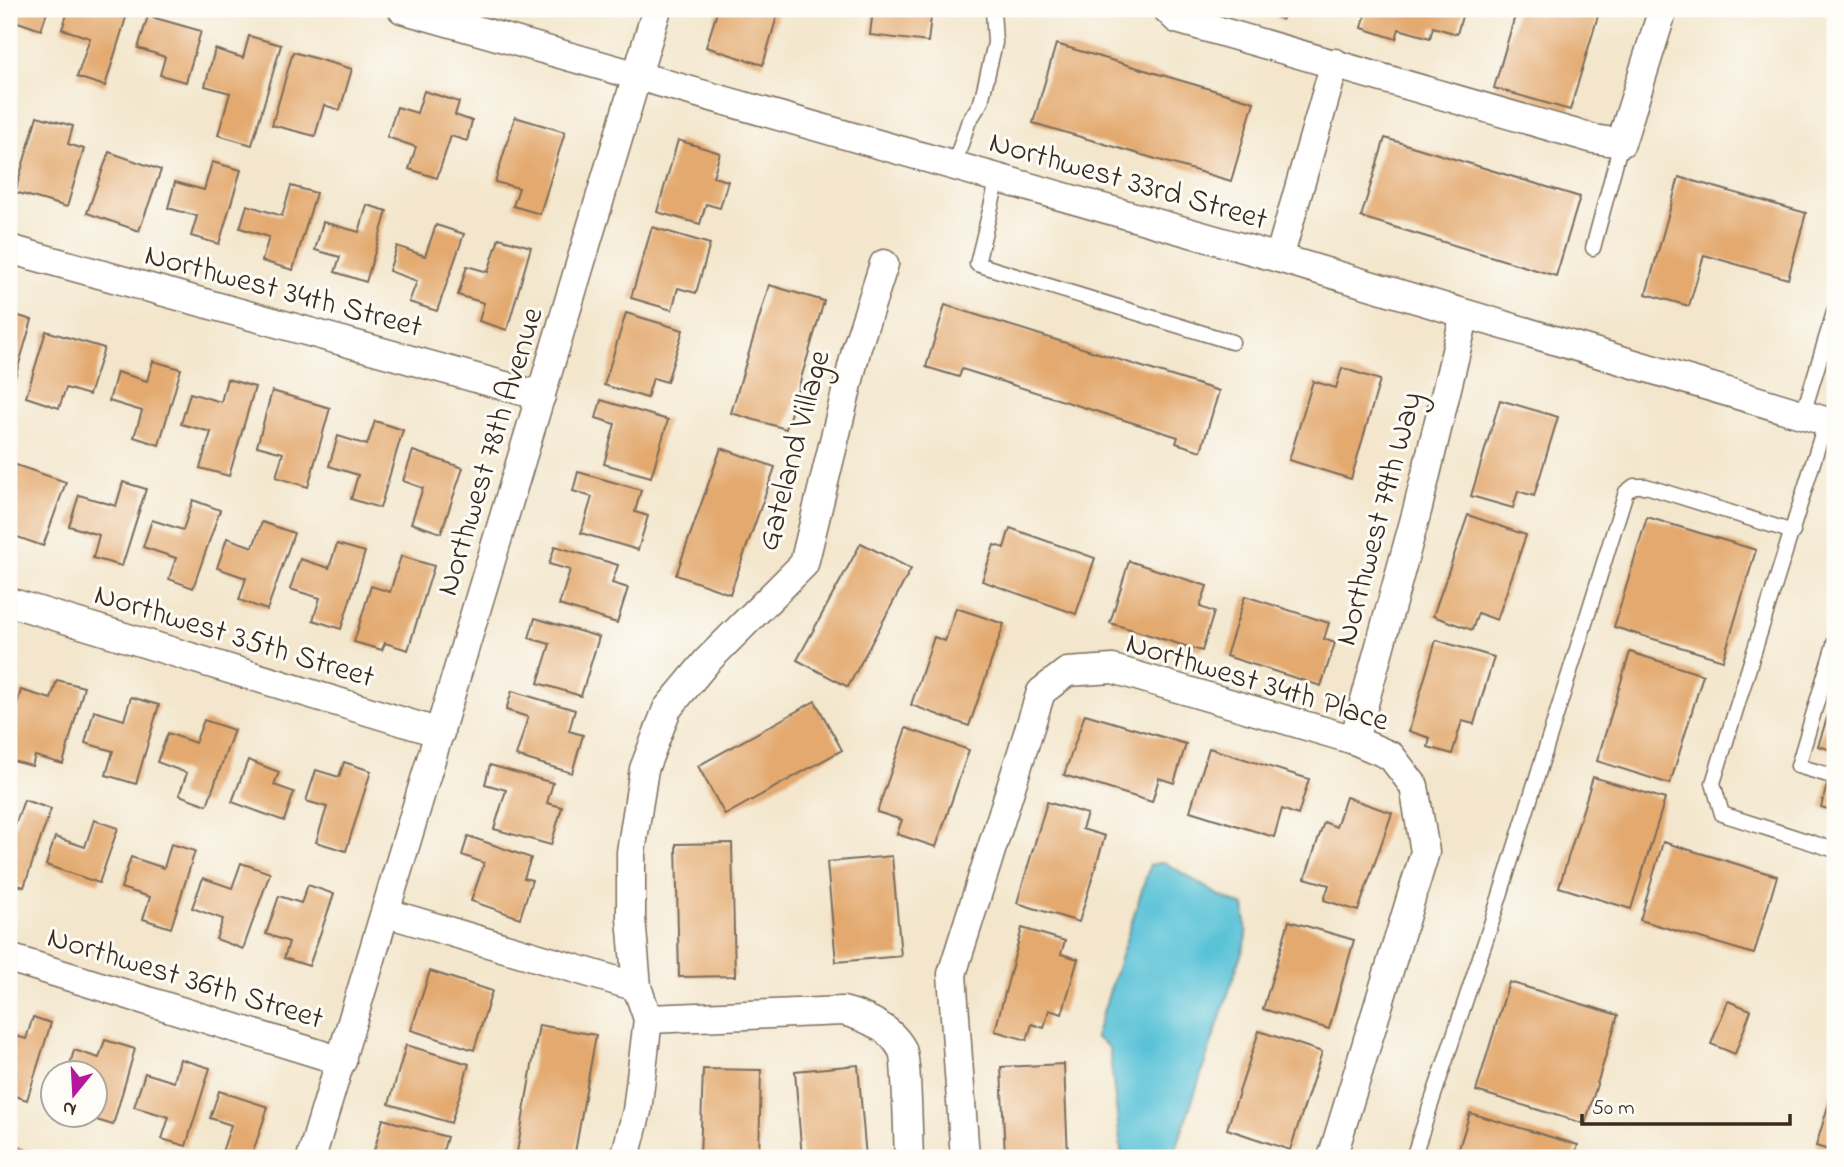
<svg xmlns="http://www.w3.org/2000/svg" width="1844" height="1167" font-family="'Indie Flower',sans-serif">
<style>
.water{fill:#5ac2d7;stroke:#4a767a;stroke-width:2}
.building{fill:#e3a96e}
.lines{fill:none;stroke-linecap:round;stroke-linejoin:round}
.service-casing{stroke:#7b6c5b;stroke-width:17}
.minor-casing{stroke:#7b6c5b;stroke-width:31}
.service{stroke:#fff;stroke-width:14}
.minor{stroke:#fff;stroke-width:28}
.labels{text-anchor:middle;stroke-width:6;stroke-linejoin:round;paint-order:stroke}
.street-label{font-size:32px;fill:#3b2a1e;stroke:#fdfcf7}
</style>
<rect width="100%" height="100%" fill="#fdfcf7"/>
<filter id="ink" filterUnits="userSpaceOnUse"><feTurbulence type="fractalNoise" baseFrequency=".0143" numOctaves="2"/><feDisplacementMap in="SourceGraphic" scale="14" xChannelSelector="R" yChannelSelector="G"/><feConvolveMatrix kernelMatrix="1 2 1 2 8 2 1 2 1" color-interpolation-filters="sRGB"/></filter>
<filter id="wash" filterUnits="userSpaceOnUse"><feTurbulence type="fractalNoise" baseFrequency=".00686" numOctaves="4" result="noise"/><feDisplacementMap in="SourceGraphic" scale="28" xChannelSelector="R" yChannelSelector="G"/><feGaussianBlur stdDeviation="1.57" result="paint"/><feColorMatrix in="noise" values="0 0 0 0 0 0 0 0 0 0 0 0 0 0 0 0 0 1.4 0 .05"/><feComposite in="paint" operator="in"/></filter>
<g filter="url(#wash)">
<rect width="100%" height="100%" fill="#f3e6cc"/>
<polygon class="water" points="1164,862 1220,896 1244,906 1247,937 1173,1158 1122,1158 1109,1047 1095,1037 1150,865"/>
<g id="blocks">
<g class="building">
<polygon points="9,9 48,9 41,30 9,19"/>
<polygon points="69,9 120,9 128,11 105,86 77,77 90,38 62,29"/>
<polygon points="718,9 779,9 763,65 706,47"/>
<polygon points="873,9 932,9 928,42 870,35"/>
<polygon points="1262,9 1289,9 1282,20"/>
<polygon points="1347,9 1464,9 1457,34 1433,27 1430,38 1399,29 1396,39 1362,28 1365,15"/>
<polygon points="1517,9 1600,9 1570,110 1494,88"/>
<polygon points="148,16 201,31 186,82 160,75 165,57 138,48"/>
<polygon points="249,36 281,45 252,145 218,135 230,93 205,86 215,49 243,58"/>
<polygon points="1056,44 1254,102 1231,181 1033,123"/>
<polygon points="293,52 352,69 340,110 324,105 315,136 272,125"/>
<polygon points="424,91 459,102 455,115 472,121 467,141 451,136 437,178 409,169 416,147 387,137 397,107 417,113"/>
<polygon points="37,116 73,126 68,144 84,149 67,207 15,192"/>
<polygon points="515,117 565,132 540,214 513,206 519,188 495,182"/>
<polygon points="1385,138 1580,197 1556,276 1361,217"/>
<polygon points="678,140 720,153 713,177 728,181 720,208 706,204 700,224 657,212"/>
<polygon points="109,152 161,170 139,231 87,213"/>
<polygon points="212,162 241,170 219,244 191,236 197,216 168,208 175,182 204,190"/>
<polygon points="1679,177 1806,213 1788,279 1704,255 1689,306 1646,294"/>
<polygon points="291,186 316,193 293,270 262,261 269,237 240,228 247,205 282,216"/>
<polygon points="367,205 387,211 366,282 335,272 340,257 315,250 323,222 359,232"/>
<polygon points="436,225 464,234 437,311 409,302 417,281 389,271 397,246 425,256"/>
<polygon points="652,227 710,244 696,293 678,288 672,310 631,298"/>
<polygon points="499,238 531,247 507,330 479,321 484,303 458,295 467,266 488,272"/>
<polygon points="769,285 824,301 786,429 731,413"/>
<polygon points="945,305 1219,391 1201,451 1176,443 1178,437 962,369 959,377 926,367"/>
<polygon points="9,313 32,320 13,384 9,383"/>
<polygon points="626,313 683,330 667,382 653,378 647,398 604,385"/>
<polygon points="46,331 104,348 89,395 66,388 59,408 26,397"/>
<polygon points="153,361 181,369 159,445 134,437 142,411 109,401 117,372 147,381"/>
<polygon points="1342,368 1380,380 1351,479 1289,460 1313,381 1336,388"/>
<polygon points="227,379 255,387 229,476 200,468 211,432 181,424 190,393 221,402"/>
<polygon points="272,391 330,408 308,487 276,477 283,453 257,446"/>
<polygon points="601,400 668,420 651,477 604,464 615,424 596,418"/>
<polygon points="1500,400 1558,417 1534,496 1518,491 1513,508 1471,496"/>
<polygon points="375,421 403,430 380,508 351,499 358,475 329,466 338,436 367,445"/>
<polygon points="721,448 775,467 730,594 676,575"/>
<polygon points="413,451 463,468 441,533 411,523 423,488 403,481"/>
<polygon points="13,464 66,482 43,546 9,534 9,476"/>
<polygon points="578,472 641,490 635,512 648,516 638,550 581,533 592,497 573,491"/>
<polygon points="123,482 146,489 122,566 93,558 99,535 69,526 79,495 116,506"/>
<polygon points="193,500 220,510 193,588 169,579 176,558 143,547 152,520 183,530"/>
<polygon points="1468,515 1526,535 1497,620 1478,613 1472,630 1433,616"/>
<polygon points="1647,517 1756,550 1723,660 1614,627"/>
<polygon points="262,522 294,533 267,610 239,600 246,578 217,568 227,538 253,547"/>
<polygon points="1010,528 1095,558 1076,614 982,581 994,545 1004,548"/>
<polygon points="861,543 911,569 848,687 797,660"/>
<polygon points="337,544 365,552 341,629 313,620 320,598 290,589 300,559 329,568"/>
<polygon points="555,546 618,565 612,583 628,588 617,623 559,605 570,570 549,564"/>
<polygon points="401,556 434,566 408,650 385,643 382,650 354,642 371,586 390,592"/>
<polygon points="1129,561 1207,586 1200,607 1214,612 1202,651 1110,623"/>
<polygon points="1245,596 1329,623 1324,639 1335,643 1321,686 1226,656"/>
<polygon points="956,608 1004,624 969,726 911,705 934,637 945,641"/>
<polygon points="535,618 599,637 581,696 538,683 550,644 529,638"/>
<polygon points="1436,640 1494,657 1474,724 1462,721 1452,754 1428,747 1430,738 1409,731"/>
<polygon points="1630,652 1703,675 1670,784 1597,761"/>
<polygon points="57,680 84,687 63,764 35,756 32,766 9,760 9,733 21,690 51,699"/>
<polygon points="512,691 575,710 569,731 583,735 572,773 516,756 528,717 506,710"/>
<polygon points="1835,693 1835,751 1818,746"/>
<polygon points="131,697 159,705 136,784 106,775 113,751 85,743 94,711 124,720"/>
<polygon points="815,701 842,750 725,815 698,766"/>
<polygon points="1085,714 1186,744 1174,783 1159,778 1152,802 1064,775"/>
<polygon points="204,720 234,730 207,805 179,795 187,773 157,762 168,733 195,743"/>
<polygon points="906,728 969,750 936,847 897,834 902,820 877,812"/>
<polygon points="1209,748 1309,779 1298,815 1282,809 1274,837 1190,811"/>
<polygon points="248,760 279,772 274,785 294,792 284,821 232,802"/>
<polygon points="344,762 371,771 346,851 316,842 327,807 306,801 316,770 339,777"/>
<polygon points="490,765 553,783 547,803 562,807 551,845 494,829 506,790 485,784"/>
<polygon points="1593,777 1665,799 1631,909 1559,887"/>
<polygon points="1828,781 1835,783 1835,811 1821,807"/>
<polygon points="1346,797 1392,813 1358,911 1324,900 1329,885 1305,878 1324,822 1336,827"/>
<polygon points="24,800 51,809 24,887 9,882 9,826 14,828"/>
<polygon points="1047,802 1087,814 1082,829 1105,836 1079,922 1017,903"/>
<polygon points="94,820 118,828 99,883 46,865 55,837 85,847"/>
<polygon points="468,836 531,858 524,878 532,880 520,918 471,901 484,863 462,855"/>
<polygon points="1663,842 1777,876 1754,954 1640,920"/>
<polygon points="732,843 735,976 679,977 676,844"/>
<polygon points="171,844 195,851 171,928 143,919 150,897 121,888 131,857 164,868"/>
<polygon points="892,856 901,956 836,962 827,862"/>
<polygon points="241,863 270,873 243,949 216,939 223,919 192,908 203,878 232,888"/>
<polygon points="308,885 334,894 309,966 284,958 289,942 266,934 279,896 301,903"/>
<polygon points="1289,921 1354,940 1329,1029 1263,1009"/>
<polygon points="1022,928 1065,941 1061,954 1078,959 1062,1014 1049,1010 1044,1028 1032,1024 1027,1040 995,1031"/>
<polygon points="430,971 492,991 474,1050 411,1030"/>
<polygon points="1509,982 1618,1015 1585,1124 1476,1091"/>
<polygon points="1728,1001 1751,1010 1735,1054 1711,1044"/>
<polygon points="33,1017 51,1023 27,1100 9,1094 16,1071 9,1068 9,1034 26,1039"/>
<polygon points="539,1025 596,1035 574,1158 555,1158 517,1152"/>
<polygon points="1259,1031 1322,1052 1290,1150 1227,1129"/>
<polygon points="105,1040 135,1049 113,1125 80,1115 94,1114 94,1072 68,1072 74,1050 99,1058"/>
<polygon points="406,1045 469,1064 451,1123 389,1104"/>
<polygon points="180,1059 210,1068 186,1146 162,1139 169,1117 134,1107 145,1073 174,1082"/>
<polygon points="1064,1064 1068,1158 1005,1158 1001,1067"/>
<polygon points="858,1065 866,1158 802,1158 795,1071"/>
<polygon points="703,1069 761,1070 759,1158 700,1158"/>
<polygon points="1835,1083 1835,1152 1816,1146"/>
<polygon points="219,1091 268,1107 251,1158 220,1158 231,1125 210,1118"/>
<polygon points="1470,1113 1578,1145 1574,1158 1456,1158"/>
<polygon points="383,1119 447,1137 441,1158 372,1158"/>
<polygon points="9,1144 27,1150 24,1158 9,1158"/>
</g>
</g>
</g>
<g filter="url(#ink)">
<use href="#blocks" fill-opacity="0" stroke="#7b6c5b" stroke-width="2"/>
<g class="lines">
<g class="service-casing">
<g id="service">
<polyline points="954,166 968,123 981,102 995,43 993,9"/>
<polyline points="998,178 977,264 1232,342"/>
<polyline points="1593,248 1621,143"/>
<polyline points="1803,414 1835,309"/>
<polyline points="1826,421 1713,783 1722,814 1835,850"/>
<polyline points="1835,641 1798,766 1835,777"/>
<polyline points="1413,1158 1492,921 1626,492 1634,486 1646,486 1793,532"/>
</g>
</g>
<g class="minor-casing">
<g id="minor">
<polyline points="402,9 1279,258 1835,424"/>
<polyline points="1167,9 1177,19 1594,139 1621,143 1663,9"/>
<polyline points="9,249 541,396"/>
<polyline points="1279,258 1335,63"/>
<polyline points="9,602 440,733"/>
<polyline points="1354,740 1417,511 1465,314"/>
<polyline points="387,913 637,987"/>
<polyline points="9,958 342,1061"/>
<path d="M648,1019L843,1011C866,1017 890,1027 902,1049C907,1058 908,1141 909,1158"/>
<polyline points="311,1158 657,9"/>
<polyline points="625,1158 637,1111 648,1019 637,987 631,918 631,852 644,769 667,709 707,661 804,564 857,347 884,264"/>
<polyline points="965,1158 952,974 1041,692 1067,672 1113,669 1354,740 1391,756 1414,786 1425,852 1332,1158"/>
</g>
</g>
<use href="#service" class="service"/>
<use href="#minor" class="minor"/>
</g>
</g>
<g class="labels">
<g class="street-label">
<text transform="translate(1129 179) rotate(16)" y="11">Northwest 33rd Street</text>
<text transform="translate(284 289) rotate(15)" y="11">Northwest 34th Street</text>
<text transform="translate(792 450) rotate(-75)" y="11">Gateland Village</text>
<text transform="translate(488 451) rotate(-73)" y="11">Northwest 78th Avenue</text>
<text transform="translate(1377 518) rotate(-75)" y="11">Northwest 79th Way</text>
<text transform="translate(235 634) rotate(17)" y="11">Northwest 35th Street</text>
<text transform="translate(1258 680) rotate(17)" y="11">Northwest 34th Place</text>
<text transform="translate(186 976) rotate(17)" y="11">Northwest 36th Street</text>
</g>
</g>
<rect width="1844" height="1167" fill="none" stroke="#fdfcf7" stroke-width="35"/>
<g transform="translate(74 1094) rotate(198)"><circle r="33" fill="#fdfcf7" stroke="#afa8a0" stroke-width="2"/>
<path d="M0-5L12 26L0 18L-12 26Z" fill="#b5179e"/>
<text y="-10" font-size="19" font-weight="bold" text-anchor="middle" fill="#3b2a1e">N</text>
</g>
<path d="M1582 1114v10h208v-10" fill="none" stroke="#3b2a1e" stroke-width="3.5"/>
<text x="1592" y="1114" font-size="21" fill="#3b2a1e" stroke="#fdfcf7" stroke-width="5" paint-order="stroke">50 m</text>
</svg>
